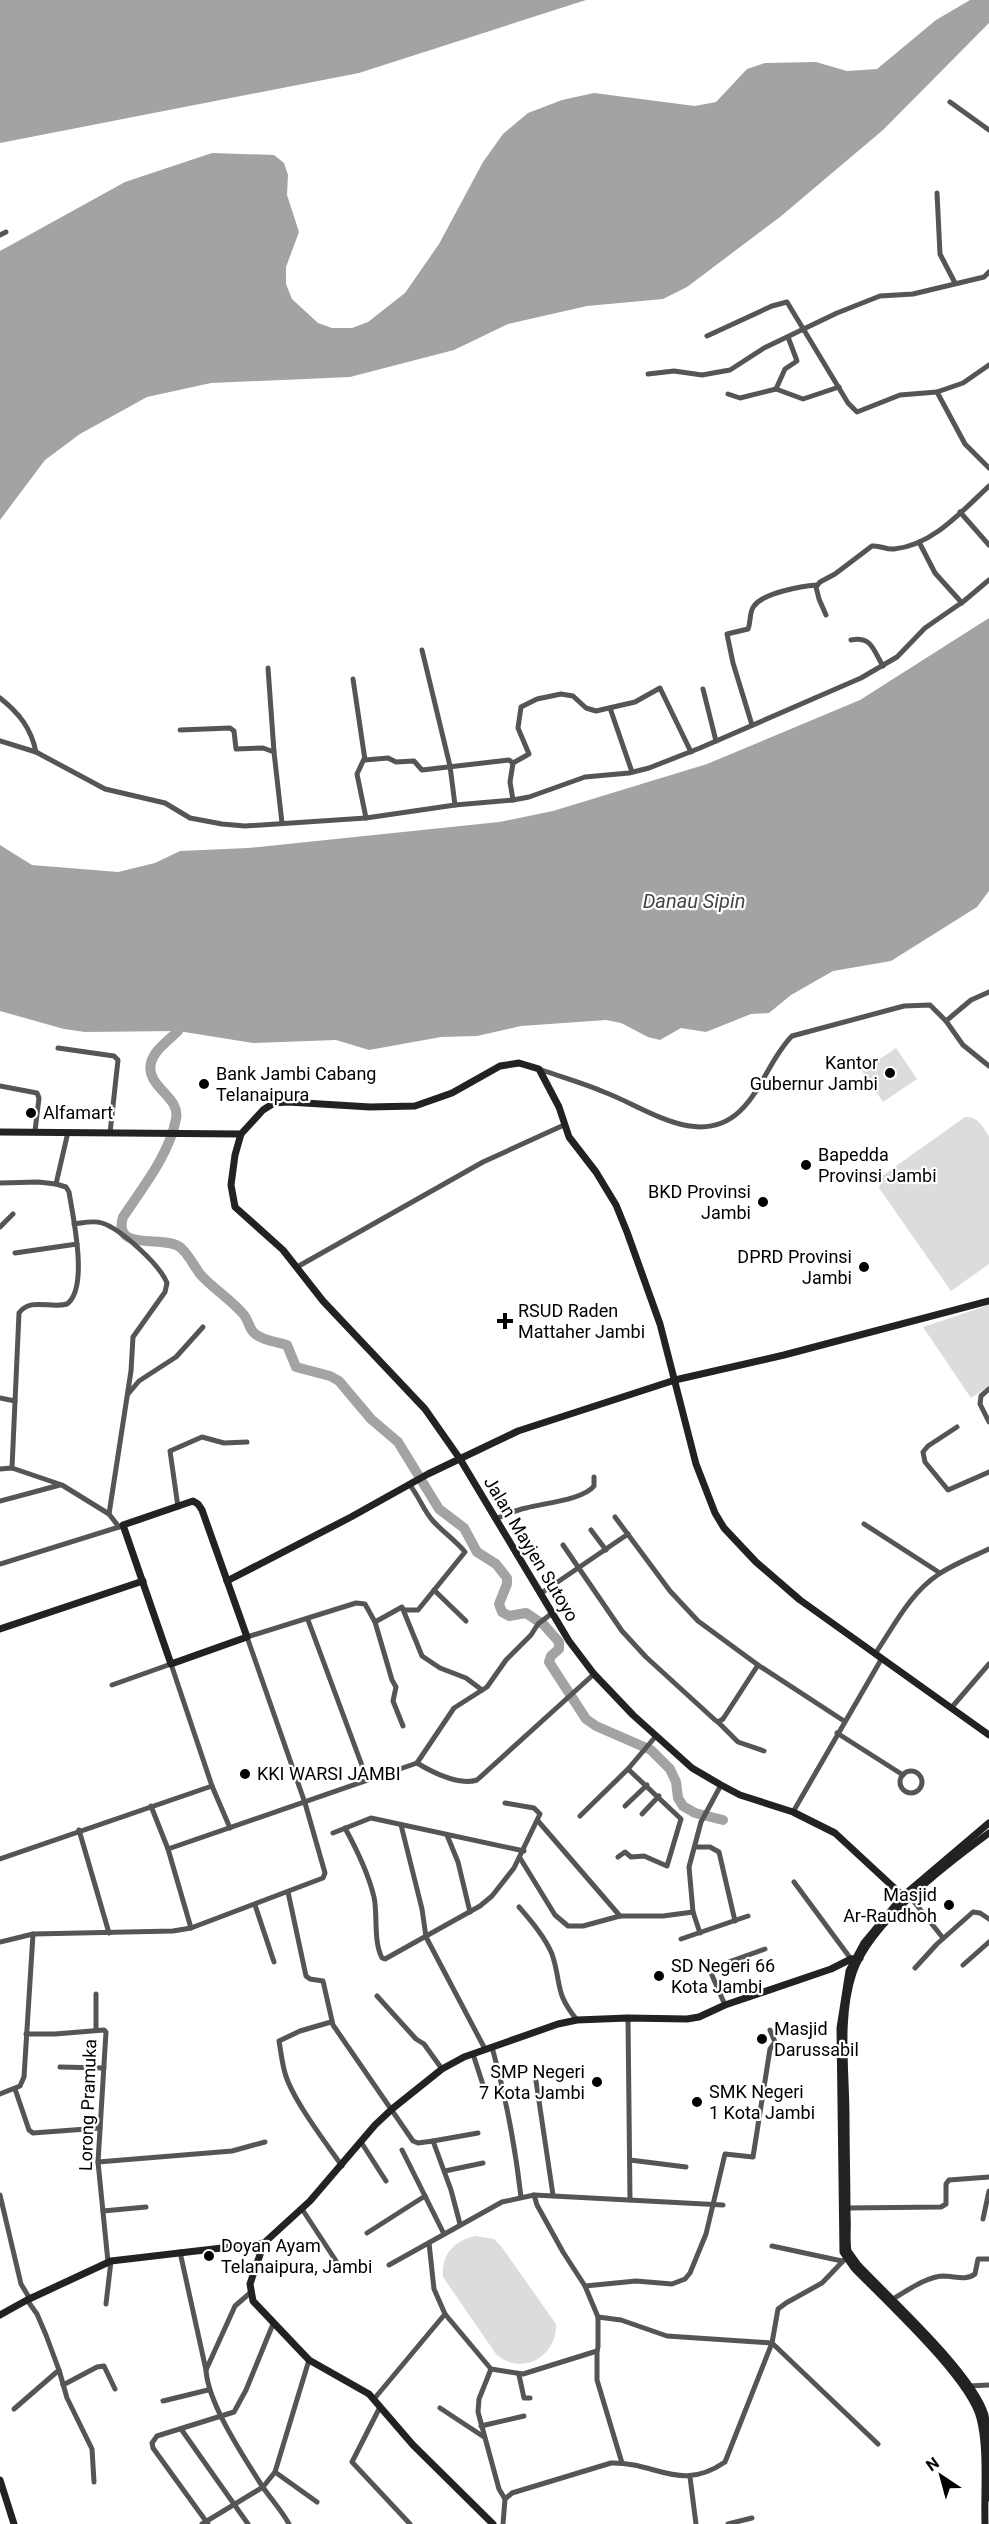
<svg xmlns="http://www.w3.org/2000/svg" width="989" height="2524" font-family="Roboto,sans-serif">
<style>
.green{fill:#dcdcdc}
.water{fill:#a3a3a3}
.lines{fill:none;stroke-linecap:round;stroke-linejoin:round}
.river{stroke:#a3a3a3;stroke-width:10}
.street{stroke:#555;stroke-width:5}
.secondary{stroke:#222;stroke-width:7}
.poi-dot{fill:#000;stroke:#fff;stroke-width:2}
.labels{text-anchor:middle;stroke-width:4.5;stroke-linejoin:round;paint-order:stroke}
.poi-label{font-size:18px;fill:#000;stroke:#fff;text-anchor:start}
.street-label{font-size:18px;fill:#000;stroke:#fff}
.water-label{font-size:20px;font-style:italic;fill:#444;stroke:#fff}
</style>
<rect width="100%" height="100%" fill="#fff"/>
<g class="green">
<polygon points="896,1048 917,1079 883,1102 862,1071"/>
<path d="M965,1117C978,1116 982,1126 989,1136V1264L951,1291L879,1188L882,1176Z"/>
<polygon points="989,1305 989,1386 971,1398 923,1327"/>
<path d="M475,2236L494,2239L501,2246L556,2324C557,2357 521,2377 496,2354L443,2277C441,2254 454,2241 475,2236Z"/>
</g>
<g class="water">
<polygon points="0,0 586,0 359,73 0,143"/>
<polygon points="970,0 989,0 989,23 883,130 780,217 687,287 663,299 587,306 508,324 454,350 350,377 211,383 147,397 80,434 45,460 0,520 0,251 125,182 212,153 274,155 284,163 288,175 287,195 299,232 286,267 286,284 292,299 318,323 332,328 352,328 368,322 405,293 439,244 483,162 503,134 528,113 562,100 594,93 695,106 716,102 747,69 765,63 816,62 847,71 877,69 936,20"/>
<polygon points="989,618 989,891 977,907 891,961 833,971 791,995 769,1013 751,1014 706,1032 681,1028 660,1040 648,1037 621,1023 606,1020 521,1026 477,1036 441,1037 369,1050 336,1040 253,1043 178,1031 85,1032 64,1029 0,1011 0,845 32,865 118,872 155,863 180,851 248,848 499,822 553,811 707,764 860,700"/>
</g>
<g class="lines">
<path class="river" d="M178,1031C169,1040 154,1050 151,1063C145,1087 181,1096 176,1119C169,1155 143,1187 123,1217C112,1253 166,1234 181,1248C189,1255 194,1266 200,1274C213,1289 232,1300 244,1315C248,1320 249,1327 253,1332C260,1340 277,1342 287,1345L296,1367L330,1376L339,1381L371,1419L398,1442L439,1509L464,1528L477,1552L496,1564L507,1578V1584L499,1604L502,1612L509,1616L526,1613L544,1625L559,1642V1649L551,1656L549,1662L586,1719L596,1726L651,1750L670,1769L676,1782L678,1798L683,1806L695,1813L723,1820"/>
<g class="street">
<polyline points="950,102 989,130"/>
<polyline points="937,193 940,254 955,283"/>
<polyline points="0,235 6,232"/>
<polyline points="707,336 772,306 787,302 848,403 857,412 900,395 937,392 963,383 989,365"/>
<polyline points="648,374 674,371 702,375 730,370 764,348 837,313 880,296 913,294 984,277 989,272"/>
<polyline points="776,389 785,369 797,361 788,337"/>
<polyline points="937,392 965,444 989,468"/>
<polyline points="728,394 740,398 776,389 803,399 839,387"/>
<polyline points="960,512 989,545"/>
<polyline points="919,542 935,573 962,603"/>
<path d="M826,615L819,599L816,587L820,582L835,574L872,546C880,545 886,550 894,549C933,545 962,511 989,486"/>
<path d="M851,640C872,636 873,650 883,666"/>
<polyline points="422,650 450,766 455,805"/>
<polyline points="268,668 274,752 282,823"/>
<polyline points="353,679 365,760 388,758 396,762 414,761 422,770 509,760 513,763 510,782 513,800"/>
<polyline points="703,689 716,741"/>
<path d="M0,698C19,713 31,728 36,752"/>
<polyline points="610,708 632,772"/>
<path d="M752,725L733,663L727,634L748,629C751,622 749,612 754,606C763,593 802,586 817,585"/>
<polyline points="180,730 230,728 234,731 236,749 263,748 274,752"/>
<polyline points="0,741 36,752 105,789 165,803 190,818 222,824 245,826 366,818 455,805 513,800 529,797 585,777 629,773 649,768 700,748 861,678 897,657 925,628 964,601 989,580"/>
<polyline points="364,759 357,774 366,818"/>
<polyline points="513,763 529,754 518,728 521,707 537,699 561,694 573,696 586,708 596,711 635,702 660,688 691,752"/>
<polyline points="946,1021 971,1000 989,992"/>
<polyline points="58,1048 114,1056 118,1060 110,1133"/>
<path d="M539,1069C561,1077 583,1083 604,1092C645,1107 699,1150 740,1111C762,1090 771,1057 792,1036L904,1006L930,1005L946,1021L963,1045L989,1066"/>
<polyline points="0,1086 37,1093 39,1098 35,1131"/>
<path d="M68,1132L56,1184L66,1187L69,1192C73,1217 89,1288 67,1304C51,1309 30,1297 19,1313L12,1468L62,1485L109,1514L119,1527"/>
<polyline points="0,1183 38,1182 56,1184"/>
<path d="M74,1224C83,1223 93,1220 102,1223C121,1229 160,1265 167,1283L165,1292L133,1337L131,1371L109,1514"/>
<polyline points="0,1227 13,1214"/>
<polyline points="15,1253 77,1244"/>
<polyline points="297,1267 483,1162 564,1125"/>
<polyline points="989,1389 981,1396 980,1404 989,1422"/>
<polyline points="128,1394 139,1381 176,1357 203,1327"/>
<polyline points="0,1398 15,1401"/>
<polyline points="957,1427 928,1446 923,1452 925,1462 948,1490 989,1472"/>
<polyline points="0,1469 12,1468"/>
<polyline points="0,1501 60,1485"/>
<polyline points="178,1507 170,1451 202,1437 224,1443 247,1442"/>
<polyline points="615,1517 670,1591 698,1621 758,1665 844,1721"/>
<path d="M495,1519C505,1515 516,1510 526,1508C544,1503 583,1500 594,1486V1477"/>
<polyline points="864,1524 940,1573"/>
<polyline points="591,1530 606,1550"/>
<polyline points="563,1545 622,1631 646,1657 715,1720 718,1722 723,1719 758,1665"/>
<polyline points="0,1564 122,1526"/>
<polyline points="434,1590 466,1621"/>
<polyline points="540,1594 628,1534"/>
<path d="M405,1610H418L465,1552C456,1541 443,1532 433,1521C423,1510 419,1496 409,1484"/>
<polyline points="308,1620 367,1779"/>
<polyline points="375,1622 402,1607 422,1656 440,1668 466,1678 482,1690"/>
<path d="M875,1654C894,1626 910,1593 939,1574C954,1564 972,1557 989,1549"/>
<polyline points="952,1707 989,1664"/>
<polyline points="718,1722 738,1742 764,1751"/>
<polyline points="837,1733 903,1775"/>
<path d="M417,1763C432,1772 458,1786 477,1780L594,1674"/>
<circle cx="911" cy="1782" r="11"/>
<polyline points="212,1786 230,1828"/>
<polyline points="151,1806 168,1849 191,1928"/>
<polyline points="625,1806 647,1785"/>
<polyline points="793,1812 882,1658"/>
<polyline points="642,1814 659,1796"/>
<polyline points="580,1816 628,1769 656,1736"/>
<polyline points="538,1821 620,1916"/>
<polyline points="401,1825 422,1909 426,1937 485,2049"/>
<path d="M345,1828C357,1850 368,1872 374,1897C378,1916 373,1940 382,1958L385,1959L480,1906L492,1896L514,1868L540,1814L534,1808L505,1803"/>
<polyline points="79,1830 109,1933"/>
<polyline points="333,1833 371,1818 524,1851"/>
<polyline points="447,1835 458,1862 470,1912"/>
<polyline points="695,1847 710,1847 719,1852 735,1921"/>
<polyline points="168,1849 417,1763 454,1708 487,1687 506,1660 531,1635 538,1624 551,1614"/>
<polyline points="618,1857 625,1852 631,1857 644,1856 667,1866 681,1819 628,1769"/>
<polyline points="520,1858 555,1915 568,1926 583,1926 620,1916 663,1916 693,1912"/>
<polyline points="0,1859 212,1786 171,1664 112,1685"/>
<polyline points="794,1882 851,1959"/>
<polyline points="288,1892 306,1976 310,1979 323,1981 333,2025 413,2141 418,2143 433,2141 451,2190 460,2224"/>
<polyline points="911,1898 943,1938"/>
<polyline points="255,1905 274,1962"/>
<path d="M519,1907C531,1921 545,1937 552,1954C562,1984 554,1992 577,2020"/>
<polyline points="700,1933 693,1912 689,1867 701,1822 721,1785"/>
<polyline points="681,1939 748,1916"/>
<polyline points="0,1942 33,1934 173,1931 191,1928 323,1878 325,1873 305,1803 247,1637 356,1603 365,1604 375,1622 392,1680 396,1687 393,1701 403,1726"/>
<polyline points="963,1965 989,1942"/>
<polyline points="915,1968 937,1944 973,1912 980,1913 989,1919"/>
<polyline points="96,1994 96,2030"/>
<polyline points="377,1996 416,2039 424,2044 442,2069"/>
<polyline points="725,2005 711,1973 712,1968 765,1949"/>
<polyline points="628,2018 630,2200"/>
<path d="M331,2022L300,2031L279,2041C281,2052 282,2063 285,2073C292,2099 326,2143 342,2166"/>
<polyline points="26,2034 55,2034 104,2030 106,2032 98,2162 108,2262"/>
<path d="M492,2047C506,2097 515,2145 521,2197"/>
<polyline points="473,2054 484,2088"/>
<polyline points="60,2067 104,2068"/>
<polyline points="536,2081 553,2195"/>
<polyline points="15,2089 29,2130 33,2133 100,2128"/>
<polyline points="0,2094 20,2086 24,2077 33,1934"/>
<polyline points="433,2141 478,2133"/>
<polyline points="361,2142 386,2181"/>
<polyline points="402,2150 444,2234"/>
<polyline points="630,2160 686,2167"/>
<polyline points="98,2162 232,2151 265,2142"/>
<polyline points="445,2171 483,2163"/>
<polyline points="0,2195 21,2284 30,2299"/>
<polyline points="847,2208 941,2207 946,2204 946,2184 949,2180 989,2177"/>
<polyline points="302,2209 340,2267"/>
<polyline points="103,2211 146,2207"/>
<polyline points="983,2219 989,2191"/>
<polyline points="367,2233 425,2196"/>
<polyline points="429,2243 434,2289 445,2314 491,2369 523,2374 597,2351 598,2347 598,2317 585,2286 563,2252 537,2205 534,2195 723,2205"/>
<polyline points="772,2246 842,2261"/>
<polyline points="180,2252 206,2370"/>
<polyline points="389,2265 502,2202 534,2195"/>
<polyline points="585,2286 636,2281 672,2284 685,2279 690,2273 706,2234 725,2154 753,2157 770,2049 775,2042 770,2030"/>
<path d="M250,2293L235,2306L206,2370C208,2404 244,2457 262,2486C271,2499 282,2511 289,2524"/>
<polyline points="27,2300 37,2314 46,2335 59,2370 67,2398 92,2449 94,2482"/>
<path d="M891,2300C907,2291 925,2277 943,2276C955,2276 966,2281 975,2274L978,2259H989"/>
<polyline points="106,2304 111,2261"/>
<polyline points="598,2317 621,2320 667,2336 772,2343 878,2444"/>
<polyline points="597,2351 597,2380 622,2463"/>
<polyline points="491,2369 479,2399 478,2412 499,2489 505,2499"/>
<polyline points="519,2375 524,2398 530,2398"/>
<polyline points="63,2385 97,2367 104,2366 115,2389"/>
<polyline points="969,2386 989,2385"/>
<polyline points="374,2399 445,2314"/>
<polyline points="163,2401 208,2390"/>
<polyline points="380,2407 352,2462 410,2524"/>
<polyline points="440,2408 484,2437"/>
<polyline points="14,2409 59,2370"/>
<polyline points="481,2426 524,2416"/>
<polyline points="181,2429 248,2524"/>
<polyline points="275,2472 317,2502"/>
<polyline points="690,2477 696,2524"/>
<polyline points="202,2524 263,2487 275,2472 309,2360"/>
<polyline points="208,2524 153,2448 152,2443 157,2436 234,2412 246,2390 273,2324"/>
<path d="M503,2524L505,2499L512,2493L611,2463C657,2462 680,2493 725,2462L772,2343L778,2309L786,2303L822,2283L846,2258"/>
<polyline points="728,2524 752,2518"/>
</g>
<g class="secondary">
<polyline points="0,1132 241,1134"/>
<polygon points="193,1501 198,1504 202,1510 247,1637 171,1664 123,1525"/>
<polyline points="227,1581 351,1517 428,1474 518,1431 675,1380 784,1355 989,1301"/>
<polyline points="0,1629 143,1581"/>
<path d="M989,1833C947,1864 870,1922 853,1973C838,2018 846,2071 846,2118C846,2150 847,2182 847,2214C848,2227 846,2239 848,2251L858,2265C890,2299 972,2373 985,2415C989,2441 988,2471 989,2498"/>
<polyline points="903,1896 835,1833 793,1812 740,1795 721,1785 692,1768 633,1715 594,1674 569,1641 460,1459 425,1409 323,1301 283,1250 235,1207 231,1185 235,1155 241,1134 263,1110 274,1103 288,1102 370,1107 415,1106 452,1093 500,1066 519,1063 539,1069 559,1107 569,1137 596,1172 616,1205 627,1232 660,1324 696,1464 715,1513 724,1528 756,1562 800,1600 989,1735"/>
<polyline points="264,2243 250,2284 253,2301 309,2360 369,2394 413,2445 493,2524"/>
<polyline points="0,2315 27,2300 111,2261 264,2243 310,2201 375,2125 392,2109 442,2069 464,2057 558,2024 577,2020 628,2018 687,2019 699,2017 725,2005 831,1969 851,1959 860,1958"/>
<polyline points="0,2480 14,2524"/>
<path d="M985,2524C984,2492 988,2448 980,2418C970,2378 886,2301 854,2268L843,2252L840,2028L849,1971L864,1943L903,1896L989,1823"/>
</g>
</g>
<g class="poi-dot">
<circle cx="890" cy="1073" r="6"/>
<circle cx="204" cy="1084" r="6"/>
<circle cx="31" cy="1113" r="6"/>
<circle cx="806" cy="1165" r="6"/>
<circle cx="763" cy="1202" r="6"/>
<circle cx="864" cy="1267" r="6"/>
<path d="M502 1312h6v6h6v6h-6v6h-6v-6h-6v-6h6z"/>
<circle cx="245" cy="1774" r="6"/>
<circle cx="949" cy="1905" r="6"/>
<circle cx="659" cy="1976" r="6"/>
<circle cx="762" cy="2039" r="6"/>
<circle cx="597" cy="2082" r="6"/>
<circle cx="697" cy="2102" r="6"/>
<circle cx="209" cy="2256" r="6"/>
</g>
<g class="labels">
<g class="poi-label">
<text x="878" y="1069" text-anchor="end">Kantor<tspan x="878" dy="21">Gubernur Jambi</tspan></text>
<text x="216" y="1080">Bank Jambi Cabang<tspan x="216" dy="21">Telanaipura</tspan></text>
<text x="43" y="1119">Alfamart</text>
<text x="818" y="1161">Bapedda<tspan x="818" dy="21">Provinsi Jambi</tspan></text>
<text x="751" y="1198" text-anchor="end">BKD Provinsi<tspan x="751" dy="21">Jambi</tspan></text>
<text x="852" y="1263" text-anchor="end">DPRD Provinsi<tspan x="852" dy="21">Jambi</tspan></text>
<text x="518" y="1317">RSUD Raden<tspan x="518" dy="21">Mattaher Jambi</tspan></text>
<text x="257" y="1780">KKI WARSI JAMBI</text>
<text x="937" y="1901" text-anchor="end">Masjid<tspan x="937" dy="21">Ar-Raudhoh</tspan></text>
<text x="671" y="1972">SD Negeri 66<tspan x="671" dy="21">Kota Jambi</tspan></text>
<text x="774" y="2035">Masjid<tspan x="774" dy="21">Darussabil</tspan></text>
<text x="585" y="2078" text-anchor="end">SMP Negeri<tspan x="585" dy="21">7 Kota Jambi</tspan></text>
<text x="709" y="2098">SMK Negeri<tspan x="709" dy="21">1 Kota Jambi</tspan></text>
<text x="221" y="2252">Doyan Ayam<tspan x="221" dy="21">Telanaipura, Jambi</tspan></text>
</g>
<g class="street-label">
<text transform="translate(531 1549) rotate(59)" y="6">Jalan Mayjen Sutoyo</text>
<text transform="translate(88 2105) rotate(-88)" y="6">Lorong Pramuka</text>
</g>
<g class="water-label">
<text x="694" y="908">Danau Sipin</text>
</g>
</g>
<g transform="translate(941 2476) rotate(324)" stroke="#ffffff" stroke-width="4.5" paint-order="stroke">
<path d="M0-4.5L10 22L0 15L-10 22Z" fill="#000000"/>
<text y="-9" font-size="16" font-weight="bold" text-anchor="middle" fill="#000000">N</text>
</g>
</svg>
